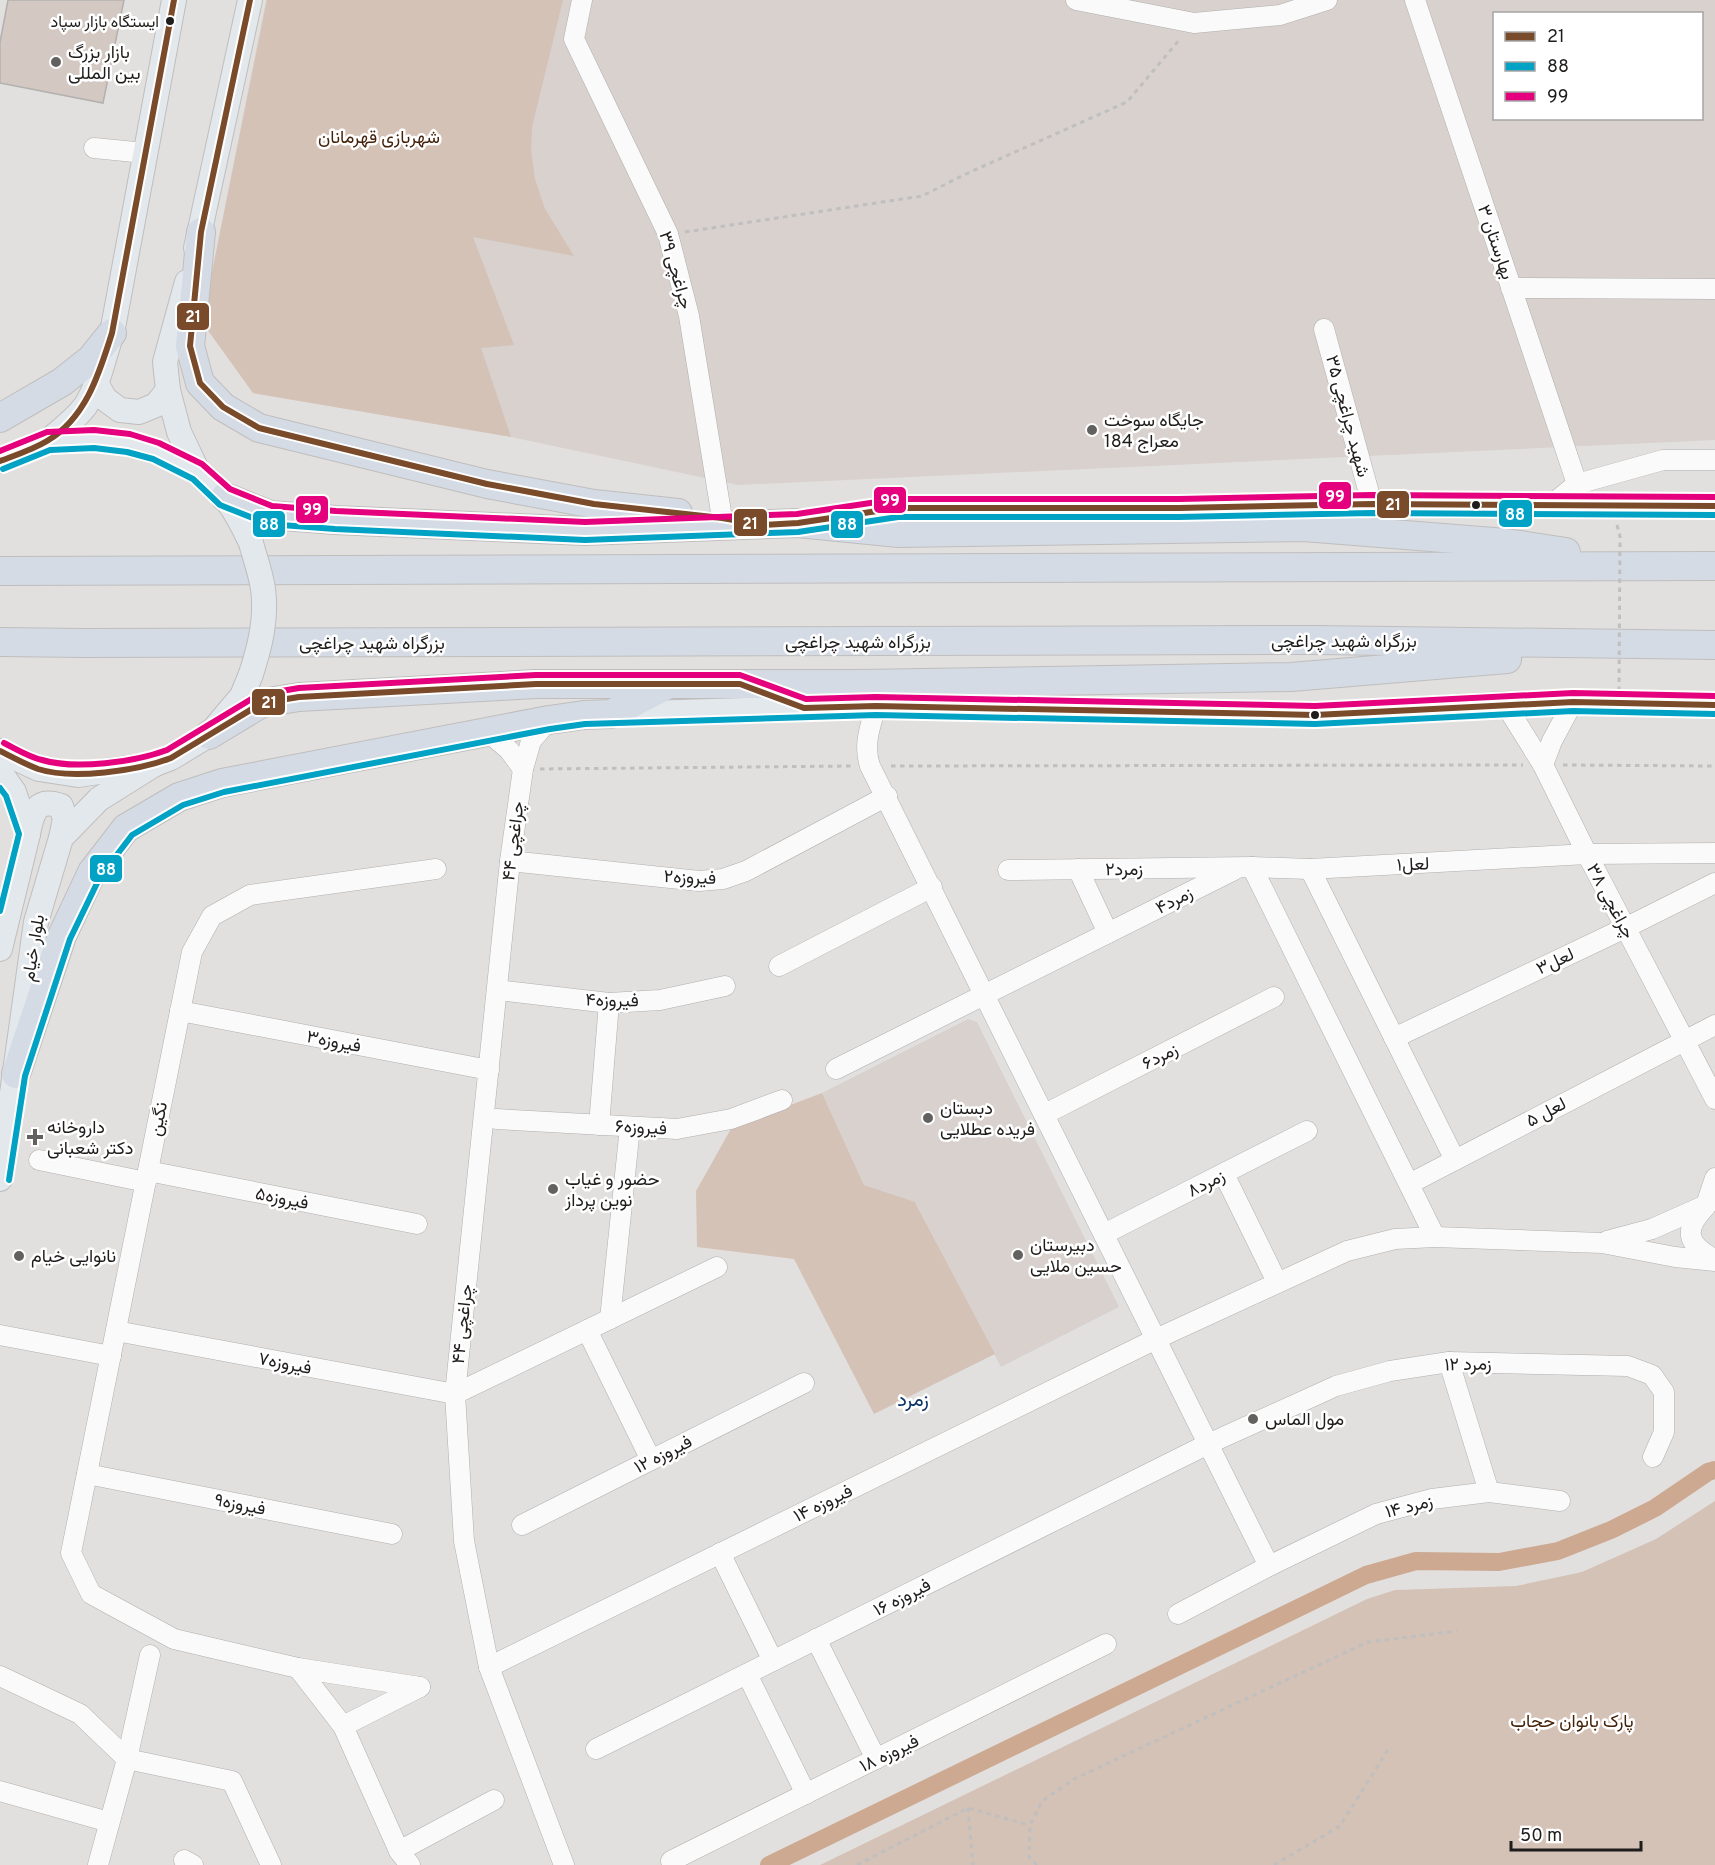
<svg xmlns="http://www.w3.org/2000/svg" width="1715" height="1865" font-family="Overpass,Vazirmatn,sans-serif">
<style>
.built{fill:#d8d1cd;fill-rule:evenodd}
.green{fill:#d4c2b6}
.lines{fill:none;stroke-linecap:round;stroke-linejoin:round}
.canal{stroke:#cda992;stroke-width:18}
.building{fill:#d3c8c2;stroke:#b2b1b0;stroke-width:1.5}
.minor-casing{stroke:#b0afae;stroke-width:21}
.major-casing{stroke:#bfbebd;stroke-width:26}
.highway-casing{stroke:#bfbebd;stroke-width:30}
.path{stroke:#c0bfbf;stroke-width:3;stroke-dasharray:4.5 4.5;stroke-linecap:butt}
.minor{stroke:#fbfafa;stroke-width:20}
.major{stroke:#e3e8ed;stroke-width:24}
.highway{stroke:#d4dbe5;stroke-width:28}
.major-bridge-casing{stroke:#bfbebd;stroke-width:26;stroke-linecap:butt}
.path-bridge{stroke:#c0bfbf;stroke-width:3;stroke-dasharray:4.5 4.5;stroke-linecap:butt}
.major-bridge{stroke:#e3e8ed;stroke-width:24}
.bus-1-casing{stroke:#fff;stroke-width:10}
.bus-2-casing{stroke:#fff;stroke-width:10}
.bus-3-casing{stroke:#fff;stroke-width:10}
.bus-1{stroke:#7a4b2a;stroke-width:6}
.bus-2{stroke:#02a2c5;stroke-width:6}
.bus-3{stroke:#e5007d;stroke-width:6}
.bus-dot{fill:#1f1d1c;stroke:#fff;stroke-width:2}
.poi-dot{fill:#636160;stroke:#fff;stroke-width:2}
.labels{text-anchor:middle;stroke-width:5;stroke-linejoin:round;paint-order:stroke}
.bus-label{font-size:16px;fill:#1f1d1c;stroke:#fff;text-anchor:end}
.poi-label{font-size:18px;fill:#1f1d1c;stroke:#fff;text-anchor:start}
.park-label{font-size:18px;fill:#45230a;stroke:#fff}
.street-label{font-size:18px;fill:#1f1d1c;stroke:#fff}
.neighbourhood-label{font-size:20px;fill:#0c3367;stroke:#fff}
.line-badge{stroke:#fff;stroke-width:2}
.badge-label{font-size:16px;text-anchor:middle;font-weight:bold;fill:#fff}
</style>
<rect width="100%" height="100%" fill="#e2e0de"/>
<g class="built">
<path d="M266,0H1715V440L738,485L511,437L253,393L202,322ZM1494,14H1702V118H1494Z"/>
<polygon points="968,1019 977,1022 1119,1307 1001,1367 916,1203 864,1185 822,1093"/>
</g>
<g class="green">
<polygon points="267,0 563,0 532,127 531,150 535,179 545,209 574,256 473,237 514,345 481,348 511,437 253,393 202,322"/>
<polygon points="822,1093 864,1185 915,1202 995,1354 874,1414 794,1259 697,1247 696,1191 732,1127"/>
<polygon points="1715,1501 1715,1865 820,1865 1367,1599 1395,1590 1516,1586 1582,1572 1656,1539"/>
</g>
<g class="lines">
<polyline class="canal" points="769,1865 1366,1575 1416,1561 1499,1562 1558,1551 1611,1530 1655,1508 1708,1472 1715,1470"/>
</g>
<polygon class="building" points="8,0 124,0 103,103 0,83 0,42"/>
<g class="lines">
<g class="minor-casing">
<g id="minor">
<polyline points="582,0 574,39 668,234 689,316 722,518"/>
<polyline points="1076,0 1194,23 1280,15 1327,0"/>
<polyline points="1415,0 1577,484"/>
<polyline points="94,148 145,153"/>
<polyline points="1511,288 1715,289"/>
<polyline points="1324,329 1372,504"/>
<polyline points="1550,506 1577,484 1663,460 1715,460"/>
<polyline points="1505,704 1543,765 1587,854 1715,1099"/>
<path d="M876,706C870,727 863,745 870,766L1269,1566"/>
<polyline points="549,720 531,741 523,769 510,861 455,1394 464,1541 489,1667 564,1865"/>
<polyline points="488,732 509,750 523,769"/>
<polyline points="1543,765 1552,741 1573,702"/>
<polyline points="510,861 699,881 723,879 746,871 887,796"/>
<polyline points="1252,867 1435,1237"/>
<polyline points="1078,869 1108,933"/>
<polyline points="1310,869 1455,1160"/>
<polyline points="1008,870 1252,867 1310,869 1587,854 1715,853"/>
<polyline points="779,966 932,887"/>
<polyline points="497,990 609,1003 660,1000 725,986"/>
<polyline points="180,1011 489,1070"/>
<polyline points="1394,1038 1625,928 1715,883"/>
<polyline points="836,1069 1234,870"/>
<polyline points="1045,1114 1274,997"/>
<polyline points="496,1119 677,1129 731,1119 782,1100"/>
<polyline points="599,1125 609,1003"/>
<polyline points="39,1160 146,1182"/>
<polyline points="148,1171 417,1224"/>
<polyline points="1224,1174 1277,1282"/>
<polyline points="1409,1184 1715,1025"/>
<path d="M1706,1206C1684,1229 1685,1243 1714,1259"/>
<polyline points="1104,1234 1307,1131"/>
<polyline points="1607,1241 1652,1229 1706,1205 1715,1178"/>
<polyline points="610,1319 630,1127"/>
<polyline points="587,1330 651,1460"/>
<polyline points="116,1331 455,1394 717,1267"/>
<polyline points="0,1335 111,1356"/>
<polyline points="1449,1362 1489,1492"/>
<polyline points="87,1474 392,1534"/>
<polyline points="522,1525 804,1383"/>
<polyline points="720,1553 773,1661"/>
<polyline points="1178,1614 1269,1566 1376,1514 1432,1499 1489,1492 1560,1501"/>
<polyline points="816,1639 876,1759"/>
<polyline points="489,1667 1156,1339 1347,1251 1395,1239 1435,1237 1602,1243 1675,1257 1715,1261"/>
<polyline points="298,1668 343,1726 399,1851 410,1865"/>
<polyline points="747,1674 806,1794"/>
<polyline points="0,1676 80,1714 127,1759 232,1781 271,1865"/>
<polyline points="420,1687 298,1668 174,1639 91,1594 71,1553 192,952 212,916 250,895 436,869"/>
<polyline points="343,1726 420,1687"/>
<polyline points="596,1749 1208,1444 1336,1386 1390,1371 1449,1362 1628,1366 1652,1375 1664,1392 1664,1432 1653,1457"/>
<polyline points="0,1791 109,1822"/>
<polyline points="399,1851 494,1800"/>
<polyline points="184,1860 193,1865"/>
<polyline points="671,1861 1106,1644"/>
<polyline points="98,1865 127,1759 150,1655"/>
</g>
</g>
<g class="major-casing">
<g id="major">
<polyline points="196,248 250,0"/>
<polyline points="187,282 165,362 168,390 179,432 198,472"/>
<polyline points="96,383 105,399 120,410 139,412 156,405 168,390"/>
<path d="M48,441C61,430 76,419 86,405C99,384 104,356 112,333L174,0"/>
<path d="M0,461C15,455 31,446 46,441C57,438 72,440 83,439C131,438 197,459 226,499C236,512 244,528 251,543"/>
<polyline points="824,519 897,508 1179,508 1372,504 1476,506 1715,506"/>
<polyline points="611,714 876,706 1315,715 1505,704 1573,702 1715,705"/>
<polyline points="0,751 39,769 78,775 155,764 171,758 209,735 242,696 251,674"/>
<polyline points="0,772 14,792 28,834 0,949"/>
<path d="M28,834C32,813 36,797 61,806L65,819L61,838"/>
<polyline points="0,1179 36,922 61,838 99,799 155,764"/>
</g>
</g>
<g class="highway-casing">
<g id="highway">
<polyline points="201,232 190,346 200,383 223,407 259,428 487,484 594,504 678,513"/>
<polyline points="0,418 62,382 91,359 112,333"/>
<polyline points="225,497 270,515 335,520 585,531 798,523 899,533 1304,527 1506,543 1566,552"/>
<polyline points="0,571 1715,566"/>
<polyline points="0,642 85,643 1315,640 1715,645"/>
<polyline points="209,735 262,703 299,697 536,684 859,684 1291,677 1507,659"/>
<polyline points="16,1074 62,936 92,872 126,828 179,797 222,783 549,720 584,715 611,714 665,686"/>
</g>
</g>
<g class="path">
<polyline points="685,232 922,196 968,173 1127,102 1180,39"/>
<polyline points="1617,525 1620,536"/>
<polyline points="1563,765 1715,766"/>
<polyline points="891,766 1523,765"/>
<polyline points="540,769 851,766"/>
<polyline points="968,1808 973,1865"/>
<polyline points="857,1865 968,1808 1029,1825"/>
<polyline points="1037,1865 1029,1857 1030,1825 1042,1801 1074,1779 1368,1642 1457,1631"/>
<polyline points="1274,1865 1340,1826 1389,1748"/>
</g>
<use href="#minor" class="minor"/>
<use href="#major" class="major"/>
<use href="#highway" class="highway"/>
<g class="major-bridge-casing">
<path id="major-bridge" d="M251,543C255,558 261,574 263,589C267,619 260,646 251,674"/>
</g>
<polyline class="path-bridge" points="1619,691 1620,536"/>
<use href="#major-bridge" class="major-bridge"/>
<g class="bus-1-casing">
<g id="bus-1">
<polyline points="250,0 201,232 190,346 200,383 223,407 259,428 487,484 594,504 722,518 763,525 798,523 897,508 1179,508 1372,504 1715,506"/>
<path d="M0,461C16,455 32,450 47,441C86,418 99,374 112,333L174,0"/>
<path d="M0,751C12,757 25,764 38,769C72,780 137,771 171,758L262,703L299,697L536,684H740L804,708L876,706L1315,715L1573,702L1715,705"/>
</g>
</g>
<g class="bus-2-casing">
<g id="bus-2">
<polyline points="3,469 50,450 94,448 127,452 153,459 193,479 220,505 268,524 335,529 585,540 798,532 898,517 1179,517 1372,513 1715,515"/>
<polyline points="0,788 6,796 19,834 0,911"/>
<polyline points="9,1180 25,1076 70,939 100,877 132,835 183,805 224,792 550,729 585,724 876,715 1315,724 1573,711 1715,714"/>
</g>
</g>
<g class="bus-3-casing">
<g id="bus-3">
<polyline points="0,451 47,432 94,430 130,434 159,443 202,464 230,489 272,506 336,511 585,522 797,514 897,499 1179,499 1372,495 1715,497"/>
<path d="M4,743C16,749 29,757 42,760C76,770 135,762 167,750L258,695L299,688L536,675H740L806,699L876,697L1315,706L1573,693L1715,696"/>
</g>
</g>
<use href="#bus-1" class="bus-1"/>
<use href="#bus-2" class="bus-2"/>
<use href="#bus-3" class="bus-3"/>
</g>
<g class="bus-dot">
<circle cx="170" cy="21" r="5"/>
<circle cx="1476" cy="505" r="5"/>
<circle cx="1315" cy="715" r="5"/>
</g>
<g class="poi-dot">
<circle cx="56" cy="62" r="6"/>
<circle cx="1092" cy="430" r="6"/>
<circle cx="928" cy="1118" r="6"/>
<path d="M32 1128h6v6h6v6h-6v6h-6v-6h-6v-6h6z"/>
<circle cx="553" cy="1189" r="6"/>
<circle cx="1018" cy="1255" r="6"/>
<circle cx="19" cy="1256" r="6"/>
<circle cx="1253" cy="1419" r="6"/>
</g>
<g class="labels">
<g class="bus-label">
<text x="159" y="27">ایستگاه بازار سپاد</text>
</g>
<g class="poi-label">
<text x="68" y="58">بازار بزرگ<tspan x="68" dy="21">بین المللی</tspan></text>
<text x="1104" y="426">جایگاه سوخت<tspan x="1104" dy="21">184 معراج</tspan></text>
<text x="940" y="1114">دبستان<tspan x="940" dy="21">فریده عطلایی</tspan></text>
<text x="47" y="1133">داروخانه<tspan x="47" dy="21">دکتر شعبانی</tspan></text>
<text x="565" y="1185">حضور و غیاب<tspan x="565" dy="21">نوین پرداز</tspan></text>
<text x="1030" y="1251">دبیرستان<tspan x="1030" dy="21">حسین ملایی</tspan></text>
<text x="31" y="1262">نانوایی خیام</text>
<text x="1265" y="1425">مول الماس</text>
</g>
<g class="park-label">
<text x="379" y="143">شهربازی قهرمانان</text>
<text x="1572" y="1727">پارک بانوان حجاب</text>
</g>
<g class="street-label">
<text transform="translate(1496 242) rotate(71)" y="6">بهارستان ۳</text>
<text transform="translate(676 270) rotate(74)" y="6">چراغچی ۳۹</text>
<text transform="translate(1348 416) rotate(75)" y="6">شهید چراغچی ٣۵</text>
<text x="1344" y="647">بزرگراه شهید چراغچی</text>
<text x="858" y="648">بزرگراه شهید چراغچی</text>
<text x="372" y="649">بزرگراه شهید چراغچی</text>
<text transform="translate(513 841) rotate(-83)" y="6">چراغچی ۴۴</text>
<text transform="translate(1413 864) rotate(-3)" y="6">لعل۱</text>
<text transform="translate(1124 869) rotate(-1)" y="6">زمرد۲</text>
<text transform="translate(690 877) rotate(2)" y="6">فیروزه۲</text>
<text transform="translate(1174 900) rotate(-27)" y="6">زمرد۴</text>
<text transform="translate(1611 901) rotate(62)" y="6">چراغچی ۳۸</text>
<text transform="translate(33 948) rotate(-81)" y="6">بلوار خیام</text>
<text transform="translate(1555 961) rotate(-25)" y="6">لعل۳</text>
<text transform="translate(612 1000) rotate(1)" y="6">فیروزه۴</text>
<text transform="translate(334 1041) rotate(11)" y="6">فیروزه۳</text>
<text transform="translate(1160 1056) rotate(-27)" y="6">زمرد۶</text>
<text transform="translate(1546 1112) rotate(-28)" y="6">لعل ۵</text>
<text transform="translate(158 1119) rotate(-79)" y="6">نگین</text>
<text transform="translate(641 1127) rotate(3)" y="6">فیروزه۶</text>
<text transform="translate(1206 1183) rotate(-27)" y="6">زمرد۸</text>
<text transform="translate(282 1198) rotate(11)" y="6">فیروزه۵</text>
<text transform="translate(462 1324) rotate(-84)" y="6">چراغچی ۴۴</text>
<text transform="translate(285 1363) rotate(11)" y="6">فیروزه۷</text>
<text transform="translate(1468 1364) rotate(-1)" y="6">زمرد ۱۲</text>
<text transform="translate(663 1454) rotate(-27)" y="6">فیروزه ۱۲</text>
<text transform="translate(823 1503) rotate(-26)" y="6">فیروزه ۱۴</text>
<text transform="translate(240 1504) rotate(11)" y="6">فیروزه۹</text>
<text transform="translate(1409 1506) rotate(-14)" y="6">زمرد ۱۴</text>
<text transform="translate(902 1597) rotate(-27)" y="6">فیروزه ۱۶</text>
<text transform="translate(889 1753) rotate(-26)" y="6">فیروزه ۱۸</text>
</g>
<g class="neighbourhood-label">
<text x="913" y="1406">زمرد</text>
</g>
</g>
<g class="line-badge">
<rect x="176" y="302" width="34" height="29" rx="6" fill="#7a4b2a"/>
<rect x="1318" y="481" width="34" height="29" rx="6" fill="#e5007d"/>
<rect x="873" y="486" width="34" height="28" rx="6" fill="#e5007d"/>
<rect x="1376" y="490" width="34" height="29" rx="6" fill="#7a4b2a"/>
<rect x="295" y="495" width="34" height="29" rx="6" fill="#e5007d"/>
<rect x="1498" y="499" width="35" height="29" rx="6" fill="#02a2c5"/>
<rect x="733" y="508" width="35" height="29" rx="6" fill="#7a4b2a"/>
<rect x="252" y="510" width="34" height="28" rx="6" fill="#02a2c5"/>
<rect x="830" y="510" width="34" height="29" rx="6" fill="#02a2c5"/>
<rect x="251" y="688" width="35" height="28" rx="6" fill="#7a4b2a"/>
<rect x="89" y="854" width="34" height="29" rx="6" fill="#02a2c5"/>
</g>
<g class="badge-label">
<text x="193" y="322">21</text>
<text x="1335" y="502">99</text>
<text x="890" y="506">99</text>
<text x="1393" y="510">21</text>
<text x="312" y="515">99</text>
<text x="1515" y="520">88</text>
<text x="750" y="529">21</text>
<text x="269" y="530">88</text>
<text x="847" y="530">88</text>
<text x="269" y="708">21</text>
<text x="106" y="875">88</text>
</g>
<rect x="1493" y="12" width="210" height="108" fill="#ffffff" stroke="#a5a5a4" stroke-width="1.5"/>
<rect x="1505" y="32" width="30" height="9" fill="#7a4b2a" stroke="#a5a5a4" stroke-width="1.5"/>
<text x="1547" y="42" font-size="18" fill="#1f1d1c">21</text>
<rect x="1505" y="62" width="30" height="9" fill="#02a2c5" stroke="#a5a5a4" stroke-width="1.5"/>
<text x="1547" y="72" font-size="18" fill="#1f1d1c">88</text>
<rect x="1505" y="92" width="30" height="9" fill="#e5007d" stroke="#a5a5a4" stroke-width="1.5"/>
<text x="1547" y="102" font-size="18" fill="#1f1d1c">99</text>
<path d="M1511 1841v9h130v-9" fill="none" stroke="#1f1d1c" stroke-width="3"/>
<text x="1520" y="1841" font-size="18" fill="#1f1d1c" stroke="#ffffff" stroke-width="4.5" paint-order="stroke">50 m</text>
</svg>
